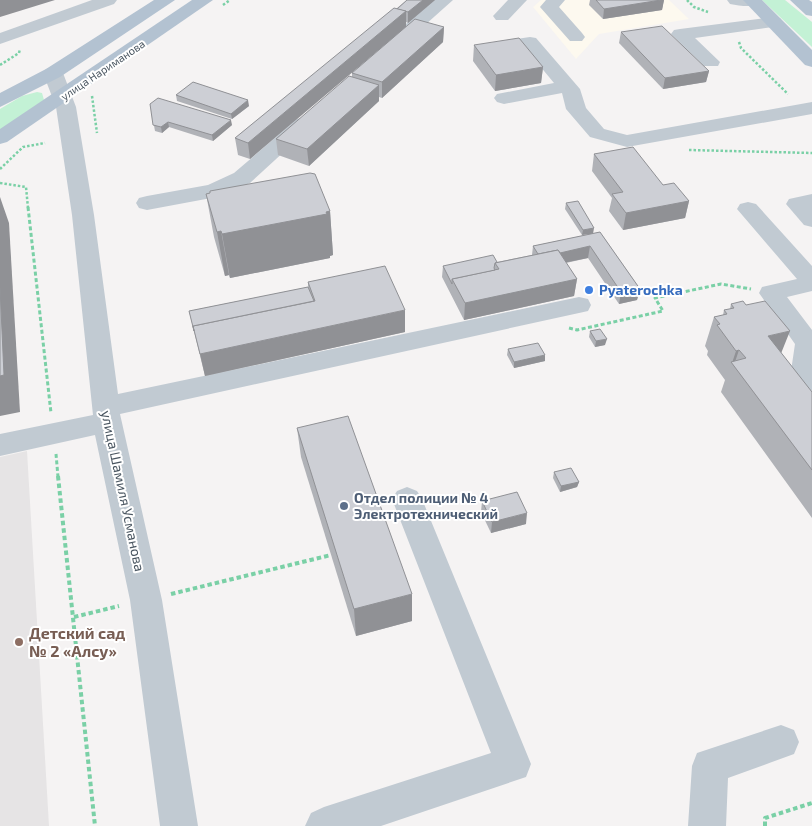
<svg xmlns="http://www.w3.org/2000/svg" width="812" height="826" font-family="'Exo 2',sans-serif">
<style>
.commercial{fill:#fdf9ef}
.education{fill:#e6e4e5}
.green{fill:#c3f1d5}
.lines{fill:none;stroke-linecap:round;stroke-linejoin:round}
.path-far2{stroke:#7ad0a6;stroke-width:2.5;stroke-dasharray:2.5 2;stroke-linecap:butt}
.path-far1{stroke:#7ad0a6;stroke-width:3;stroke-dasharray:4 2.5;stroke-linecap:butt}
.path{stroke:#7ad0a6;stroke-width:4;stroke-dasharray:4.5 3;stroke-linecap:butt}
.minor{fill:#c1cad2;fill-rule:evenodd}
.major{fill:#b3c2d1;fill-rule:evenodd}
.wall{fill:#b0b2b7}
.shaded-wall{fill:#909195}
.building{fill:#cdcfd5;stroke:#909195}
.shop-dot{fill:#3f7fe0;stroke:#fff;stroke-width:2}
.service-dot{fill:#5c6f8a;stroke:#fff;stroke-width:2}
.education-dot{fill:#8d6e63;stroke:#fff;stroke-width:2}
.labels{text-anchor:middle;stroke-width:4;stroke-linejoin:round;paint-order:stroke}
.far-street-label{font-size:11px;fill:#4a5661;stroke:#fff}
.shop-label{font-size:14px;font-weight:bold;fill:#366cbe;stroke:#fff;text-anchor:start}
.street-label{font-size:14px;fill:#4a5661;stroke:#fff}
.service-label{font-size:14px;font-weight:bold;fill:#4e5e75;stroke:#fff;text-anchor:start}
.near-education-label{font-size:16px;font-weight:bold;fill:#785e54;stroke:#fff;text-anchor:start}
</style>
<rect width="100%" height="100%" fill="#f5f3f3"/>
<polygon class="commercial" points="541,0 669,0 689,19 599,34 576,59 533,7"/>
<polygon class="education" points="27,451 49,826 0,826 0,457"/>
<g class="green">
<polygon points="762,0 785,0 812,22 812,47"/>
<polygon points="37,92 42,93 44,100 0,130 0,109 22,96"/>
</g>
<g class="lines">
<g class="path-far2">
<polyline points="687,0 694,7 708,12"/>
<polyline points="223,5 230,0"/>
<polyline points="739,42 741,48 788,94"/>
<polyline points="0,65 19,53 20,49"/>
<polyline points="92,96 97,133"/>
<polyline points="689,150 812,153"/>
<polyline points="0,169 23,147 45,143"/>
<polyline points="0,183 26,187 28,208"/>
</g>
<g class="path-far1">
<polyline points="28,207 51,413"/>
<polyline points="569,328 577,330 663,311 655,298 721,284 751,289"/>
<polyline points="56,454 58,477"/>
</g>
<g class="path">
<polyline points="58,476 95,826"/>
<polyline points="171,594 331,555"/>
<polyline points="74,617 119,606"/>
<polyline points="765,826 765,818 812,803"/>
</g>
<g class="minor">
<polygon points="92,0 117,0 114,4 0,44 0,33"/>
<polygon points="434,0 453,0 398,49 386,49 383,45 386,41"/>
<polygon points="508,0 527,0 508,20 496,20 493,16"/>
<polygon points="546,0 565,0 559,7 582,33 585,37 582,41 570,41 540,7"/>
<path d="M727,0H761L762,1L759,5C750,7 739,6 730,4Z"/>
<polygon points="774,17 780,18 783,22 780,26 695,38 720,62 718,66 704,66 671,34 674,30 680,29"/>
<polygon points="530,37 536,38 580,89 586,108 604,129 627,135 812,102 812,114 627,147 590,137 566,109 562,93 504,104 497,102 494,98 497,94 554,83 525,48 509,51 503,49 500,45 503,41"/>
<polygon points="53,67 60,69 63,73 76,107 94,215 118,394 579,297 588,299 591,305 588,311 579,313 120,414 162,600 198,826 160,826 130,600 95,435 0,456 0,434 93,415 72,215 56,107 43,73 46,69"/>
<polygon points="304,117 311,119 314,123 311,127 250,183 222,196 147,210 139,208 136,203 139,198 147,196 208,185 234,173 297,119"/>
<polygon points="812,194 812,227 804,225 786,204 789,199"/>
<polygon points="748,202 756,204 812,266 812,291 787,297 812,330 812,391 803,388 791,371 795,344 759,293 762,287 797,279 737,209 740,204"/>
<polygon points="407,487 417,491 422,499 531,764 526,777 381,826 305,826 311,813 324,807 491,753 392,499 397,491"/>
<polygon points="781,725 794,730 799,742 794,754 728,778 726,826 688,826 692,766 697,753"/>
</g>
<g class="major">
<polygon points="154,0 175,0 60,77 0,107 0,93 46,69"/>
<polygon points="192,0 213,0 7,142 0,144 0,129"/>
<polygon points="743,0 762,0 812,50 812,67 805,65"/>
<polygon points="790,0 809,0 812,2 812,16 806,15"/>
</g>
</g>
<g class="wall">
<polygon points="407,0 435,0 408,23 406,22 250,159 238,155 235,138"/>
<polygon points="590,0 664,0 662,10 603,19 589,5"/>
<polygon points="444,27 443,42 382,98 379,97 379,101 309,166 278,155 276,139 352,77 352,73"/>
<polygon points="621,32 709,71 706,82 663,89 619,43"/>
<polygon points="474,45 543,67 541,83 495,91 473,61"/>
<polygon points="176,95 249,106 232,119 177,101"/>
<polygon points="150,104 232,125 213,141 169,127 162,133 155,131"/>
<polygon points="594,154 663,185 689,201 685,218 623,230 609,211 612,198 592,171"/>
<polygon points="206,194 330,211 333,255 330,256 330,258 230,278 229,275 225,276 214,237"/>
<polygon points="566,203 594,228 582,235 565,209"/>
<polygon points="600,232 640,289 637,300 619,304 588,258 566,263 577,279 574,296 464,320 442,277 443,266 497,262 532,255 533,246"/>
<polygon points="308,282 405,332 205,376 189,311 308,287"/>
<polygon points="731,304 781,353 812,392 812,518 721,392 725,380 707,355 708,351 705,346 714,317 723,315 724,310 730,309"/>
<polygon points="590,331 605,345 595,347 589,337"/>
<polygon points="508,349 545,361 514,368 507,355"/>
<polygon points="297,428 412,621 356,636 301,457"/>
<polygon points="554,472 579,482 577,487 560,492 553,478"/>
<polygon points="482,501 526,524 491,533 481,512"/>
</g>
<g class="shaded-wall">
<polygon points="0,0 55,0 0,17"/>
<polygon points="423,0 435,0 408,23 408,12"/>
<polygon points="661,0 664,0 662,10 603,19 604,9"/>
<polygon points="406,11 406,27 250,159 248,143"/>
<polygon points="444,27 443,42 382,98 382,82"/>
<polygon points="543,67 541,83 495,91 496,75"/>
<polygon points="709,71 706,82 663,89 665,78"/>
<polygon points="379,85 379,101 309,166 307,149"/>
<polygon points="248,100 249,106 232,119 231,114"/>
<polygon points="231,120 232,125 213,141 212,135"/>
<polygon points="168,122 169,127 162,133 161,127"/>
<polygon points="0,197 9,223 20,412 0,416"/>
<polygon points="689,201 685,218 623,230 626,213"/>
<polygon points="330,211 333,255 330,256 330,258 230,278 222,234"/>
<polygon points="594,228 593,234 582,235 583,230"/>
<polygon points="221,231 229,275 225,276 217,232"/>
<polygon points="590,246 588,258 538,268 539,257"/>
<polygon points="577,279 574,296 464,320 465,303"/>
<polygon points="640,289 637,300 619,304 621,292"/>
<polygon points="405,310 405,332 205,376 200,354"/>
<polygon points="790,331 778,361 768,336"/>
<polygon points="607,339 605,345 595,347 596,341"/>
<polygon points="739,350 734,365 732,363 736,351"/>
<polygon points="545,355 545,361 514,368 514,362"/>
<polygon points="579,482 577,487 560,492 561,486"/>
<polygon points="527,513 526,524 491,533 492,522"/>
<polygon points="412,594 412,621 356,636 354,609"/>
</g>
<g class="building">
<polygon points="407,0 423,0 408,12 397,9"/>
<polygon points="596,0 661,0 604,9"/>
<polygon points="394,8 406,11 248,143 235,138"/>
<polygon points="415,19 444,27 382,82 352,73"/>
<polygon points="662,26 709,71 665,78 621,32"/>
<polygon points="519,38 543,67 496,75 474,45"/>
<polygon points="349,76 379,85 307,149 276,139"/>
<polygon points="193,82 248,100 231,114 176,95"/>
<polygon points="158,98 231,120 212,135 168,122 161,127 153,125 150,104"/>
<polygon points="633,147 663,185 674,183 689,201 626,213 612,194 623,192 594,154"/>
<polygon points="310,173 315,174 330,211 326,212 327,214 222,234 221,231 217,232 206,194 210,193 210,191"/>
<polygon points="578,201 594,228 583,230 566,203"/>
<polygon points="600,232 640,289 621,292 590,246 560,253 558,250 538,254 533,246"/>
<polygon points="558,250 577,279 465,303 452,279 499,269 495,263"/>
<polygon points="493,255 497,262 495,263 494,268 495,270 452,279 452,284 443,266"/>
<polygon points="385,266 405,310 200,354 193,326 315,301 308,282"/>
<polygon points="0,287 4,375 0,376"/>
<polygon points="308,287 314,301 193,326 194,331 189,311"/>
<polygon points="743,301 746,305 765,301 790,331 768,336 812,392 812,470 731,362 746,358 739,350 736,351 717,325 720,324 714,317 727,314 724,310 734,308 731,304"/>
<polygon points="600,329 607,339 596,341 590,331"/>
<polygon points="538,343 545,355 514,362 508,349"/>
<polygon points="348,416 412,594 354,609 297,428"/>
<polygon points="571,468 579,482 561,486 554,472"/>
<polygon points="517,492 527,513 492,522 482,501"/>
</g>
<circle class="shop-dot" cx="589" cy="290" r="5"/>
<circle class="service-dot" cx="344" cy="506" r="5"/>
<circle class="education-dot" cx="19" cy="642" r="5"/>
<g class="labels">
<g class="far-street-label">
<text transform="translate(103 70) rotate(-34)" y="4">улица Нариманова</text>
</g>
<g class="shop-label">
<text x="599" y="295">Pyaterochka</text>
</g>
<g class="street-label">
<text transform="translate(123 491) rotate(78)" y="5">улица Шамиля Усманова</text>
</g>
<g class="service-label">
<text x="354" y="503">Отдел полиции № 4<tspan x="354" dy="16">Электротехнический</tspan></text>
</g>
<g class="near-education-label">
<text x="29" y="639">Детский сад<tspan x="29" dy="18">№ 2 «Алсу»</tspan></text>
</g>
</g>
</svg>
